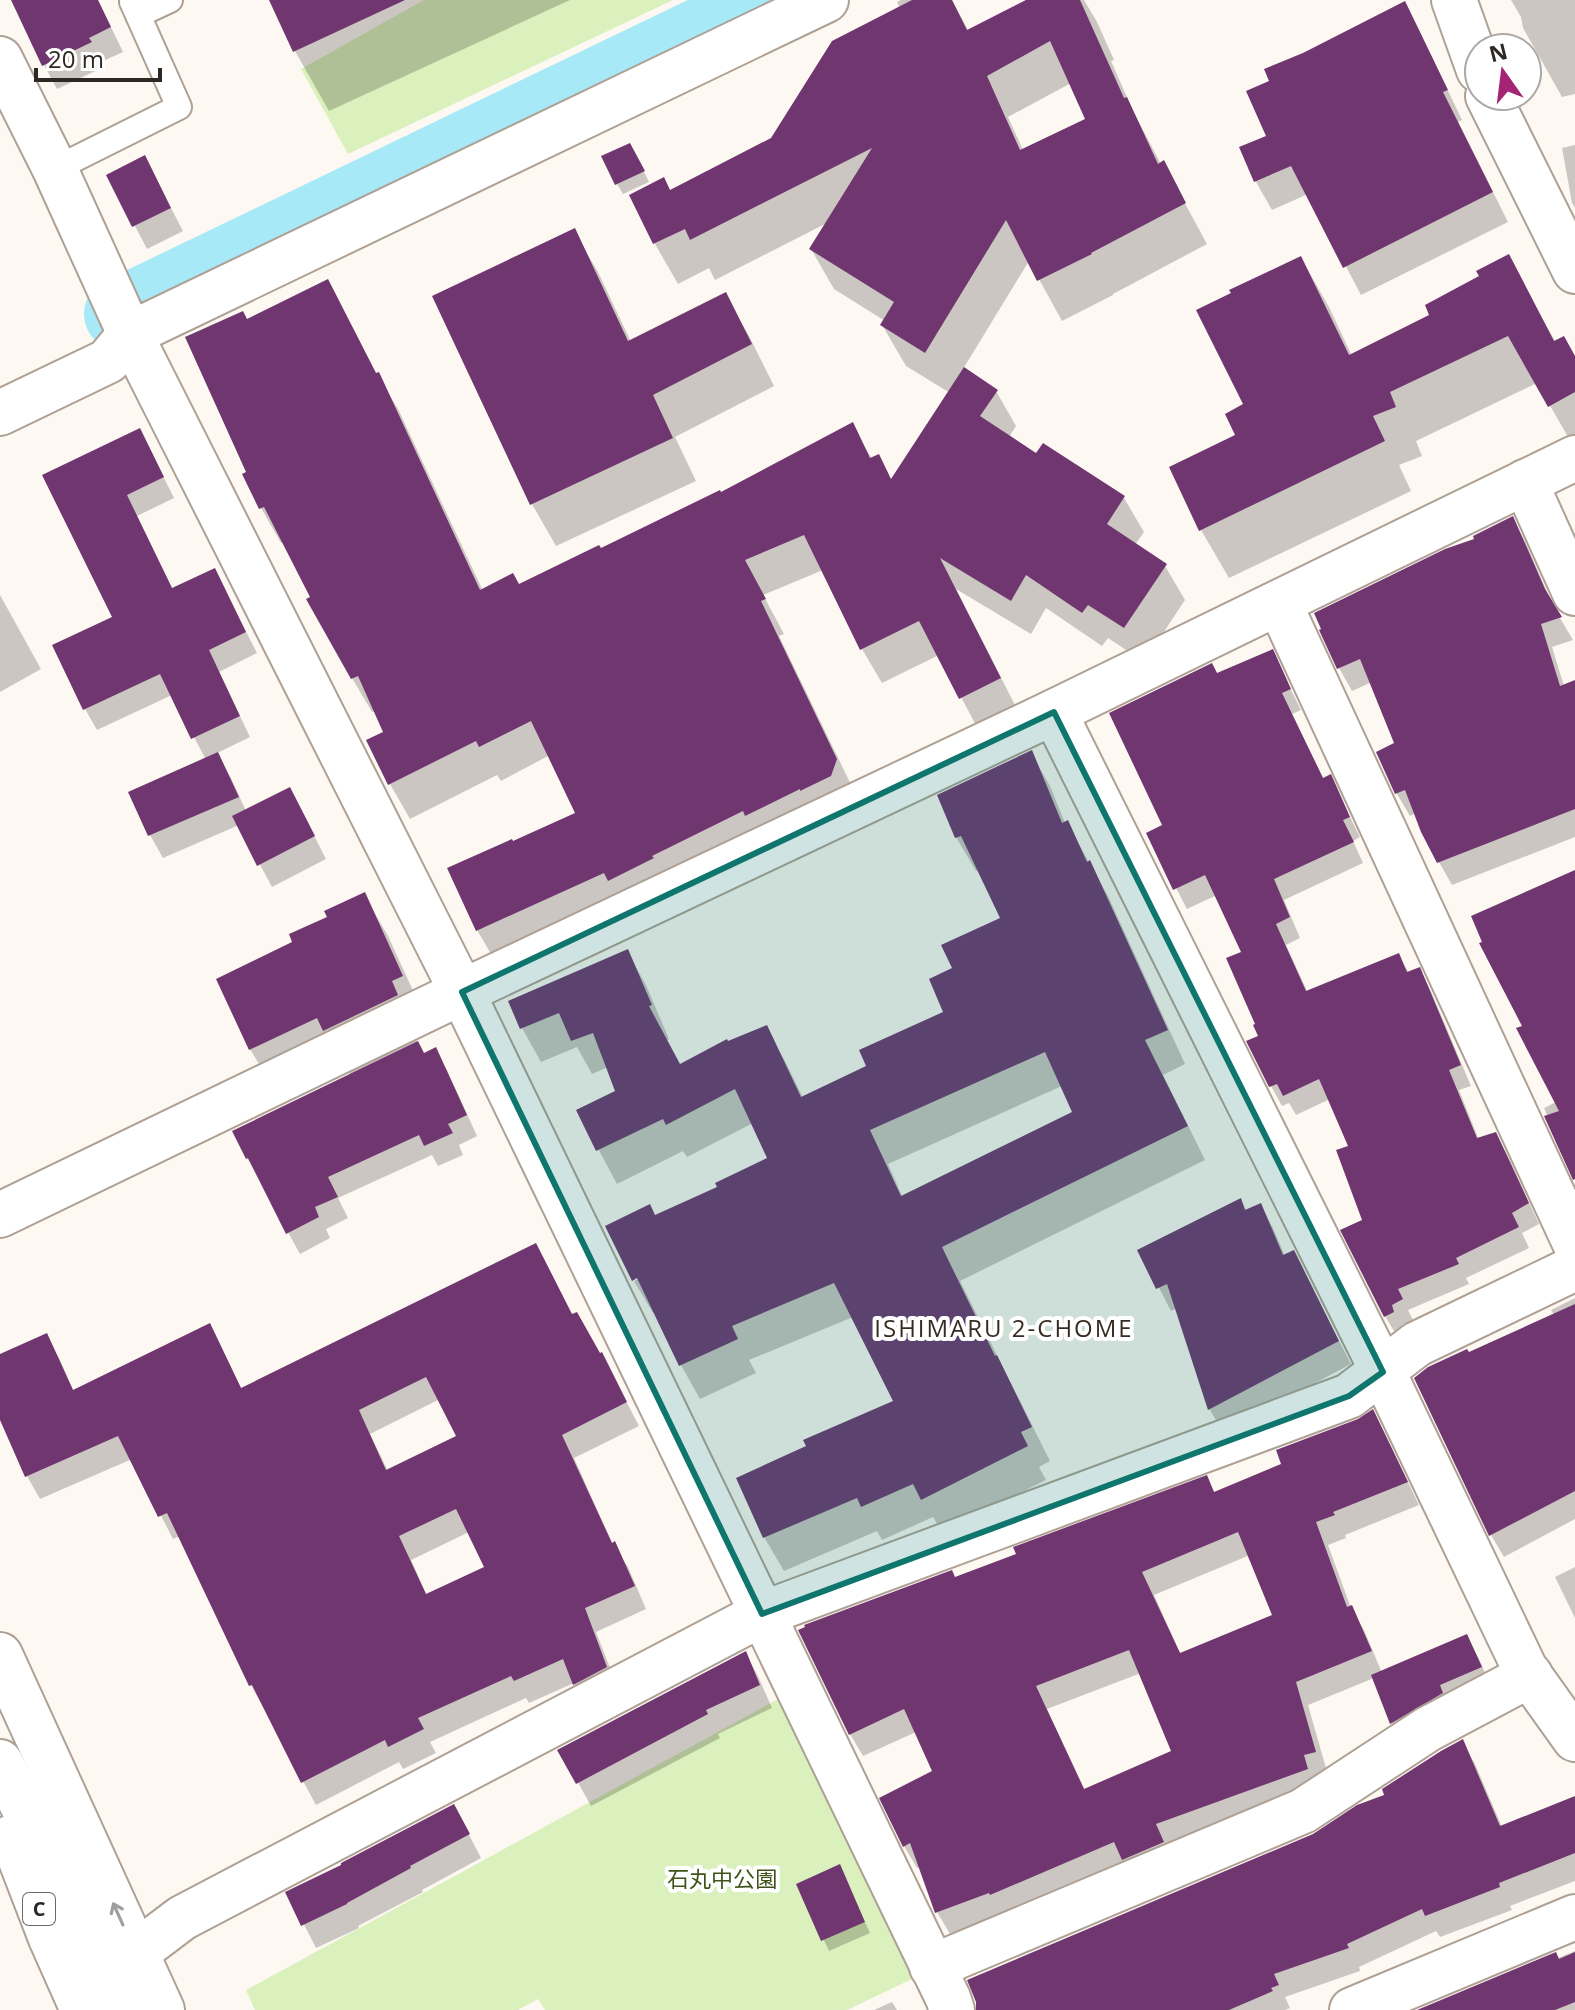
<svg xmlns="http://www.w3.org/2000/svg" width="1575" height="2010" font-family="'Open Sans','Noto Sans JP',sans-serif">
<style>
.green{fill:#dbf1bd}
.shadow{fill:#0003;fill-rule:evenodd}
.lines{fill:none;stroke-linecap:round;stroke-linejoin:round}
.river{stroke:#a7e9f7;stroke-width:74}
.building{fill:#703670;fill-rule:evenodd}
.service-casing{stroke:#aea094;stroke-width:28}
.minor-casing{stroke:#aea094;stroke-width:48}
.tertiary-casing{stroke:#aea094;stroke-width:48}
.motorway-casing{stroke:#aea094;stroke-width:48}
.service{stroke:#fff;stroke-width:24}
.minor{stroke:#fff;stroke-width:44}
.tertiary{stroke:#fff;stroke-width:44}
.motorway{stroke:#fff;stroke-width:44}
.oneway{stroke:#a09e9c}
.marked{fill:#0f766e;fill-opacity:0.2;stroke:#0f766e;stroke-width:6;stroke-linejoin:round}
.labels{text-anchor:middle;stroke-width:8;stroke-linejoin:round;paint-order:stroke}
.shield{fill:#fff;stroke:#6c6865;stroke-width:2}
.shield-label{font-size:20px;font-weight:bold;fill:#2d2823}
.park-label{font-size:22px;fill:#3f5319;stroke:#fff}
.neighbourhood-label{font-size:24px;letter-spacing:2px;fill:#372c22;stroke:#fff}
</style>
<rect width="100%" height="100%" fill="#fef8f3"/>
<g class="green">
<polygon points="424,0 673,0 348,154 301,69"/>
<polygon points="780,1698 914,1978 847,2010 545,2010 538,1999 518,2010 255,2010 246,1990"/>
</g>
<g class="shadow">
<polygon points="13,0 98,0 123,52 101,62 104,67 57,89 44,65"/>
<polygon points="271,0 570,0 329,111 295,51"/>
<path d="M901,0H952L969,32L1026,0H1084L1097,22L1114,60L1111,61L1134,113L1161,164L1163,163L1207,244L1113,294V295L1062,321L1029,261L963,369L996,391L1016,426L1009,437L1037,456L1124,498L1144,532L1135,545L1165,566L1185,600L1144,662L1108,638L1102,646L1046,608L1031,634L956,589L1019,713L980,733L939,655L882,683L862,649L823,570L763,595L784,634L779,636L856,795L497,964L477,930L513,844L578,814L550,755L501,781L497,775L410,819L390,784L369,741L385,733L376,711L372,712L352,678L284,541L281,543L261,508L249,473L247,321L327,282L377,375L398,409L483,591L518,586L600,551L720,494L852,425L872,459L892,481L950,393L906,366L882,325L885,321L834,289L811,249L827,223L715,280L709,268L678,284L655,244L632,196L670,192L773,140L900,8L897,2ZM1071,83L1088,120L1023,150L1008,117Z"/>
<polygon points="1511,0 1575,0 1575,94 1562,97 1523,28 1521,17"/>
<polygon points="1404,4 1420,32 1462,120 1458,122 1508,222 1361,295 1308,194 1272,210 1256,182 1242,148 1269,137 1304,55"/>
<polygon points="1575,145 1575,208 1572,203 1562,148"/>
<polygon points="636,156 649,182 623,194 617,184"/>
<polygon points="145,158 183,231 147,249 109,176"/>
<polygon points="574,231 598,272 631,342 725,295 749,336 774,386 675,437 696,481 556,546 532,504 434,297"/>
<polygon points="1508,257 1556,343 1575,359 1575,449 1537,383 1416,441 1422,456 1399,465 1411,491 1229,578 1201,530 1171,468 1237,436 1246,405 1301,258 1329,307 1352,356 1431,316"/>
<polygon points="140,430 174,498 137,516 173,590 214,570 257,653 219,672 250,737 217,753 231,778 246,811 302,812 326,859 272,887 239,825 163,858 150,835 131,793 206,760 172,695 97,730 85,709 55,646 115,618 45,476"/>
<polygon points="1512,519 1525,541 1554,608 1573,640 1552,647 1564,686 1575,682 1575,837 1452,885 1439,862 1416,813 1410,816 1397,794 1378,753 1397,744 1372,682 1352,691 1339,668 1477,540"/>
<polygon points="0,595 41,669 0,692"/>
<polygon points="1272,652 1301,710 1292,714 1324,780 1330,777 1360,837 1353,841 1363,863 1284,900 1300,938 1286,945 1308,993 1398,955 1409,973 1419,969 1430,989 1471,1086 1459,1090 1479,1140 1495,1134 1507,1154 1539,1224 1522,1233 1529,1248 1466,1278 1469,1284 1408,1310 1413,1320 1402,1325 1404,1332 1397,1336 1385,1316 1364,1221 1351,1147 1330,1099 1296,1115 1289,1103 1282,1106 1271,1086 1243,953 1217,895 1187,909 1148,834 1165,826 1217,675"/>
<path d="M1031,753L1050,786L1065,823H1067L1108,896L1185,1064L1163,1075L1205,1160L960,1281L1050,1461L1039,1467L1046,1480L942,1532L933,1517L882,1540L877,1531L784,1571L764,1537L809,1447L896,1402L853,1317L749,1360L756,1373L700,1399L681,1365L655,1312L653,1313L634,1281L647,1275L655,1218L720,1188L770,1159L753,1123L687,1157L683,1151L617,1184L578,1111L618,1092L608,1067L592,1074L577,1047L541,1062L522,1028L510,1002L627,951L646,985L669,1039L666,1041L680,1066L766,1028L785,1061L803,1098L869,1067L946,1013L955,969L1002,919L979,870L976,871L956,837ZM1062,1086L1075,1113L903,1198L888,1164Z"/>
<polygon points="1575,872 1575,1179 1544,1108 1556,1102 1525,1027"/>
<polygon points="364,895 388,936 426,1019 414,1024 421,1038 416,1040 424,1055 435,1050 447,1070 477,1136 459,1145 463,1155 438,1166 432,1155 338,1198 348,1218 326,1229 330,1238 300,1254 247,1158 351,1076 342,1060 275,1091 250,1049 295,943"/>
<polygon points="1241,1201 1247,1211 1260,1205 1273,1228 1285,1256 1293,1252 1351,1364 1223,1432 1210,1410 1177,1308 1171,1311 1140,1251"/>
<polygon points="1575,1298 1575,1519 1504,1557 1491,1535 1416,1379 1554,1315 1551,1310"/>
<path d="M573,1316L614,1378L639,1426L574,1458L613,1545L628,1567L646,1609L596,1632L619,1691L588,1707L574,1683L529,1703L526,1698L430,1742L436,1753L403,1769L399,1762L316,1805L251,1685L180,1536L173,1539L132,1459L40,1499L27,1476L0,1415V1356L46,1335L59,1358L74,1392L222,1349L242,1390ZM440,1399L459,1437L388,1471L370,1434ZM469,1532L486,1568L427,1596L411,1560Z"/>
<path d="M1372,1412L1385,1434L1419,1505L1345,1535L1346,1538L1328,1545L1351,1608L1364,1630L1382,1673L1467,1637L1478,1657L1492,1688L1403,1744L1391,1723L1374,1678L1308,1705L1328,1775L1319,1792L950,1934L937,1912L920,1867L917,1868L904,1846L934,1772L916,1732L863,1756L850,1734L955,1579L1206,1478L1215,1494L1284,1465ZM1250,1555L1274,1616L1181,1655L1154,1595ZM1141,1673L1174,1752L1085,1790L1047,1709Z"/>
<polygon points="1575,1567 1575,1618 1555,1577"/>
<polygon points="745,1653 758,1676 772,1708 718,1734 720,1738 591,1806 560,1750"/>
<polygon points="1462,1742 1475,1764 1502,1827 1575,1798 1575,1881 1510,1906 1512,1910 1440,1937 1436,1931 1359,1967 1360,1971 1285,1997 1290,2008 1285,2010 980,2010 1387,1796"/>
<polygon points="466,1829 481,1858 422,1890 423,1892 358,1926 359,1928 316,1948 288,1893"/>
<polygon points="845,1878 870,1933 829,1951 798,1885"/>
<polygon points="1575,1951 1575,2010 1422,2010 1558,1958"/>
<polygon points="892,2002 897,2010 874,2010"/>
</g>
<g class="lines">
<polyline class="river" points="121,314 773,0"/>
</g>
<g class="building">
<polygon points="11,0 98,0 111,27 89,38 92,42 42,66"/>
<polygon points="269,0 405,0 293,52"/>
<path d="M912,0H952L967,30L1026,0H1080L1124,98L1127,97L1158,164L1164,160L1186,203L1091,253L1092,254L1037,281L1006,220L925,353L880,325L894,302L809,249L872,148L690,240L685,229L653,244L629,195L664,177L670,190L771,138L832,41ZM1050,41L1085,119L1020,150L987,76Z"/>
<polygon points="1405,1 1448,90 1443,92 1493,192 1343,268 1291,166 1254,182 1239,147 1266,136 1246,91 1269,81 1264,69 1303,53"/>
<polygon points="630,143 645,171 615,185 601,156"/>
<polygon points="145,155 171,208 132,227 106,175"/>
<polygon points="575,228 628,341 726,292 752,344 653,395 673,438 530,505 432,296"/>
<polygon points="1509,254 1554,341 1564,336 1575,356 1575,392 1548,407 1508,336 1390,392 1396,407 1373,416 1385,441 1199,531 1169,467 1235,435 1225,414 1243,404 1196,310 1231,293 1229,290 1301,256 1349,355 1429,315 1425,305 1479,276 1476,271"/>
<polygon points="328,279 376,373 379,372 480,590 513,573 519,584 599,545 601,548 720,490 721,492 853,422 870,458 879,454 891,479 964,367 998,390 980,416 1036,453 1043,443 1125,496 1107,524 1167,564 1124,628 1088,605 1082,613 1026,575 1011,601 940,558 1001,678 959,699 919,621 860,650 804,535 745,560 766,599 761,601 837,759 831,776 800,791 800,789 745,816 743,811 652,856 654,858 608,881 604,873 476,931 447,868 512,839 513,841 575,813 531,721 479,747 476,741 388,785 366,740 383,732 358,676 351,679 306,599 310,597 264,507 259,509 242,474 246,472 185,337 243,311 247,319"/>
<polygon points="140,428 164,477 127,495 172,588 215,568 246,632 209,650 240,716 191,739 160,674 83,710 52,645 112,617 42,475"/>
<polygon points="1513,516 1545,589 1562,617 1541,624 1560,686 1575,680 1575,809 1437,863 1421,832 1405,790 1395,794 1376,752 1394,743 1360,659 1337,669 1319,630 1321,629 1314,613 1445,549 1474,539 1473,536"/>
<polygon points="1273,649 1291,689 1282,693 1323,778 1331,774 1350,817 1343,820 1354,842 1274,879 1290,917 1276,924 1306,991 1399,953 1407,972 1420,967 1461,1065 1449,1070 1477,1138 1496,1132 1529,1203 1512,1213 1519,1227 1456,1258 1459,1264 1398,1289 1403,1299 1392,1305 1394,1312 1384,1317 1340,1230 1362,1220 1336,1150 1348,1146 1319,1079 1283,1096 1277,1084 1269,1087 1246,1041 1258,1036 1253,1025 1255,1024 1226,958 1241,952 1205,875 1173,890 1146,833 1162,825 1109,713 1212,663 1217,673"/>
<path d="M1032,750L1062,823L1068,820L1087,862L1090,860L1168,1030L1145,1040L1188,1126L942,1247L995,1356L997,1355L1032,1427L1021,1432L1028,1446L921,1500L913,1484L861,1507L857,1498L763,1538L736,1478L806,1446L803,1440L893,1401L834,1283L732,1326L738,1339L679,1366L637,1278L632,1281L605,1226L650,1204L655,1215L717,1187L715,1183L767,1158L735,1089L666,1125L663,1119L596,1151L576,1110L615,1091L593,1033L571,1041L559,1013L520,1029L508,1001L628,949L652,1005L649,1006L680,1064L727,1039L728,1041L767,1025L801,1097L866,1066L859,1050L943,1012L929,979L952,968L941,945L1000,918L961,836L955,838L937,795ZM1045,1052L1072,1112L901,1196L870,1130Z"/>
<polygon points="218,752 239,797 148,836 128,792"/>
<polygon points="290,787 315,836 257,866 232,816"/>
<polygon points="1575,870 1575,1179 1573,1180 1544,1116 1559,1111 1516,1028 1522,1026 1479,943 1482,942 1471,916"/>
<polygon points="365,892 403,976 392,981 398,995 323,1031 317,1018 249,1050 216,979 292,942 289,934 327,917 324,911"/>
<polygon points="418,1041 424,1053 436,1047 467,1115 448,1124 453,1133 424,1146 419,1135 328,1177 338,1197 315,1207 319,1217 286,1234 248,1158 246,1159 232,1131"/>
<polygon points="1241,1198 1245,1210 1261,1203 1283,1255 1294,1250 1339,1341 1208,1410 1167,1284 1156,1289 1137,1250"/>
<path d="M536,1243L572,1314L577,1312L600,1353L602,1352L627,1402L562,1435L612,1543L615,1541L635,1586L585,1608L607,1667L573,1685L563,1659L514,1681L511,1676L418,1718L424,1729L388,1747L385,1740L301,1783L252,1685L249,1686L167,1513L158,1517L118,1436L25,1477L0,1420V1354L47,1333L73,1390L210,1323L241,1388ZM426,1377L456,1436L386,1470L359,1410ZM456,1509L484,1567L426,1594L399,1536Z"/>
<polygon points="1575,1304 1575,1491 1489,1536 1414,1378 1428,1367 1467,1349 1469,1352"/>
<path d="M1373,1409L1408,1482L1333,1512L1335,1515L1316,1522L1347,1607L1352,1605L1372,1651L1296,1682L1316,1752L1304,1755L1308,1769L1156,1824L1164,1842L1122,1860L1114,1842L990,1895L989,1893L935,1913L910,1843L903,1847L879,1798L932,1771L904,1709L849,1735L798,1630L805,1627L804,1625L952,1570L955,1577L1016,1554L1013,1547L1207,1475L1214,1492L1281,1464L1276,1450L1358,1419ZM1238,1532L1272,1615L1180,1653L1142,1572ZM1129,1650L1171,1751L1084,1789L1036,1686Z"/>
<polygon points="1467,1634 1482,1667 1440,1685 1443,1693 1390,1724 1371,1675"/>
<polygon points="746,1651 760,1685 706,1710 708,1714 576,1784 557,1750"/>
<polygon points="1463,1739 1500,1826 1575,1796 1575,1853 1499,1883 1500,1887 1425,1916 1422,1909 1347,1944 1349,1948 1274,1974 1279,1985 1271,1988 1273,1991 1229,2010 976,2010 976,2002 967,1980 1313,1834 1357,1805 1384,1795 1382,1789 1441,1751"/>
<polygon points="454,1804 470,1834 410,1866 411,1868 347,1903 347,1904 301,1926 285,1892 341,1865 341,1863"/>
<polygon points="840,1864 865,1922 821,1941 796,1884"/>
<polygon points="1556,1952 1559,1959 1575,1952 1575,2002 1555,2010 1417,2010"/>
</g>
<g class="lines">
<g class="service-casing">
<g id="service">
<polyline points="132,2 138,15 170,0"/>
<polyline points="55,169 179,107 138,15"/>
</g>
</g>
<g class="minor-casing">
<g id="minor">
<polyline points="1454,0 1479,70"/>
<polyline points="0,59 55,169 130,334 462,992 948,1998 952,2010"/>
<polyline points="1488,96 1575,271"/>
<polyline points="1525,482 1575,593"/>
<polyline points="1279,603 1575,1243"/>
<polyline points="1054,712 1383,1372 1525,1669 1575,1739"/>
<polyline points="0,1215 462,992 1054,712 1575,458"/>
<polyline points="137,1952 182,1918 762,1614 1349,1396 1417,1344 1575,1268"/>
<polyline points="932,1967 1303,1811 1428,1729 1530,1675"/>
<polyline points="1352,2010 1575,1917"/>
</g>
</g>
<g class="tertiary-casing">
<polyline id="tertiary" points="0,413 108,361 130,334 826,0"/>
</g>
<g class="motorway-casing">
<g id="motorway">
<polyline points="0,1655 162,2010"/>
<polyline points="0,1762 129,2010"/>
<polyline points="12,1837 51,1938 83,2010"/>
</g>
</g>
<use href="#service" class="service"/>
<use href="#minor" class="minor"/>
<use href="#tertiary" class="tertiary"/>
<use href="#motorway" class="motorway"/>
</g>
<defs><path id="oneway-shaft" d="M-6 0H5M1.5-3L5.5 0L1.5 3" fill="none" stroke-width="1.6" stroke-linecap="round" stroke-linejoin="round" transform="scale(2)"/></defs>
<use class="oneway" href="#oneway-shaft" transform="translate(118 1914) rotate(-114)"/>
<path class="marked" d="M1054,712L1383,1372L1349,1396L762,1614L462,992Z"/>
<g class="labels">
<rect class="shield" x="23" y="1893" width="32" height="32" rx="6"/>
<g class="shield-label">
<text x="39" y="1916">C</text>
</g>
<g class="park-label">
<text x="722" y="1887">石丸中公園</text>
</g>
<g class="neighbourhood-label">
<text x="1004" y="1337">ISHIMARU 2-CHOME</text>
</g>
</g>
<g transform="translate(1503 72) rotate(346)"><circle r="38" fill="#ffffff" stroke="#aba9a7" stroke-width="2"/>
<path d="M0-6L14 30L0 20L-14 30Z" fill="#a42576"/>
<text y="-12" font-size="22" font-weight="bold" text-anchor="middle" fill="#2d2823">N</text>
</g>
<path d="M36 68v12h124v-12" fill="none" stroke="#2d2823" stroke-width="4"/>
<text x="48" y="68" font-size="24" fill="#2d2823" stroke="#ffffff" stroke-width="6" paint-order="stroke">20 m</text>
</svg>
